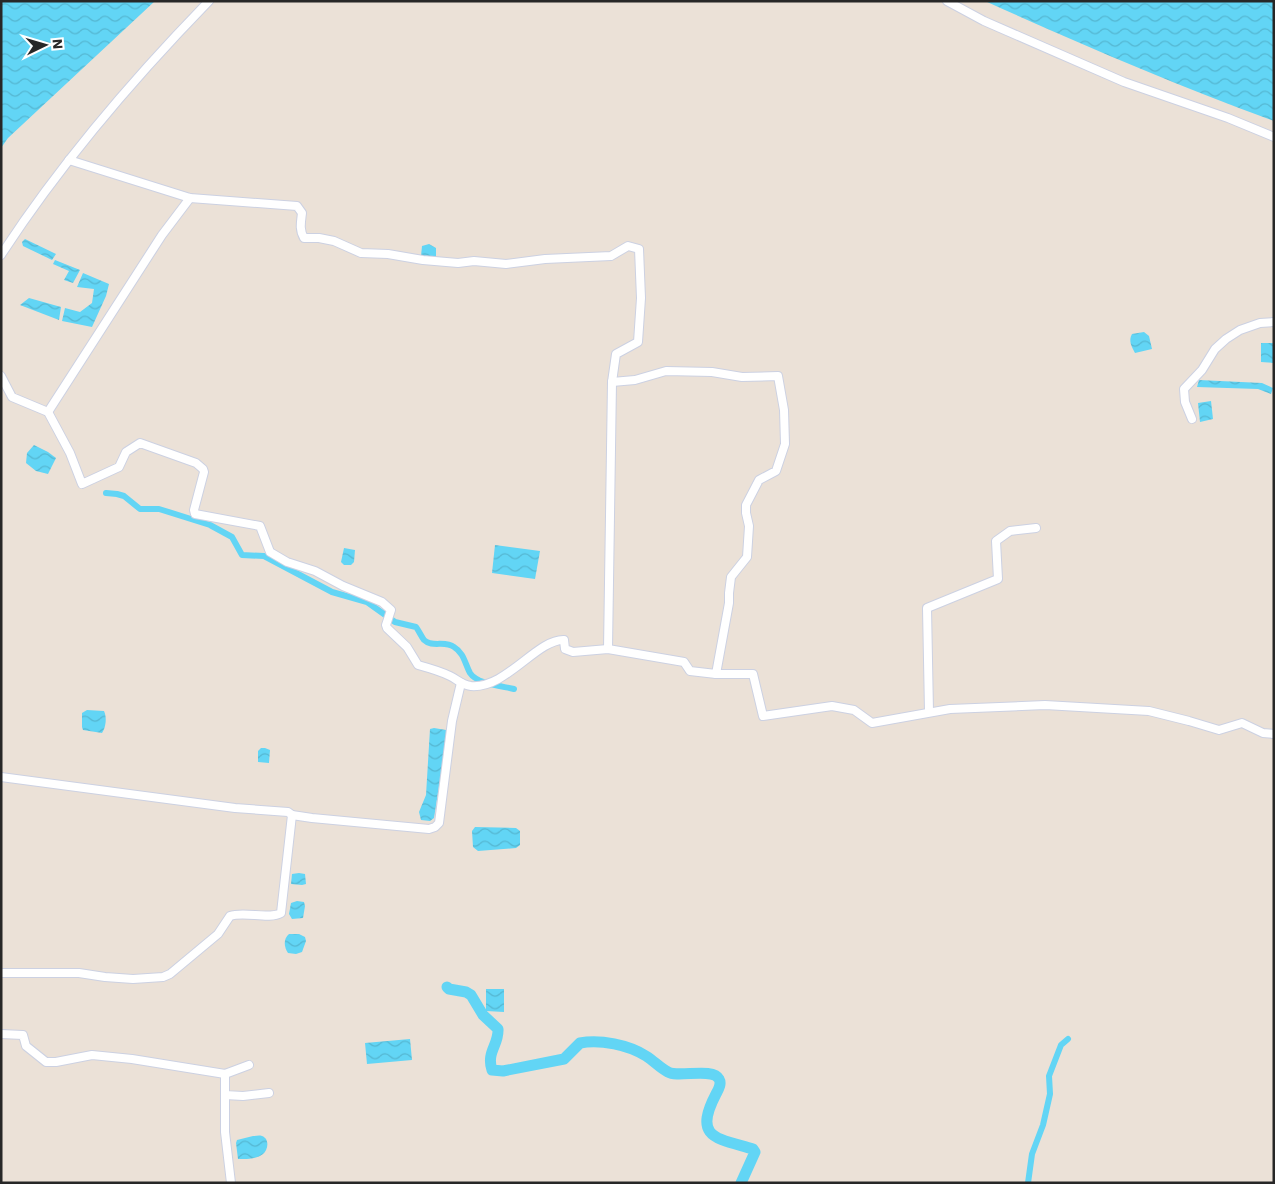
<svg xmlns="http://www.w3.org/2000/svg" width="1275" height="1184" font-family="'Work Sans',sans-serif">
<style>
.water{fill:url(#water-waves)}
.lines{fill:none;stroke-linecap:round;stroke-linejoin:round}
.canal{stroke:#62d5f5;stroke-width:6}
.river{stroke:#62d5f5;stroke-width:11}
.minor-casing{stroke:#ccd1e2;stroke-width:10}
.minor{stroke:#fff;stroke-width:8}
</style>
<defs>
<pattern id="water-waves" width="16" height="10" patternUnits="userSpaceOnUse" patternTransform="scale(1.25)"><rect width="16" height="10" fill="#62d5f5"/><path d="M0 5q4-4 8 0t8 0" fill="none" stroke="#55b7d2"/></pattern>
</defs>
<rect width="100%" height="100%" fill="#ebe1d7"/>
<g class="water">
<polygon points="1,1 155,1 8,138 1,148"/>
<path d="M985,1H1274V121C1176,85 1080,44 985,1Z"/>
<polygon points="25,239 56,254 52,260 23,246 22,242"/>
<polygon points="429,244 436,248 436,256 434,258 421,256 422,246"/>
<polygon points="55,260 80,270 73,283 64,280 69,271 53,264"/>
<polygon points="83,273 109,284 106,296 92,327 62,321 65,308 80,312 92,303 94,289 77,287"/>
<polygon points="29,298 61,307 59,320 20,305"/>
<path d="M1144,332L1149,336L1152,349L1135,353C1132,347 1128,341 1132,334Z"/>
<polygon points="1261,343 1274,343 1274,363 1261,362"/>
<polygon points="1199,380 1262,383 1273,388 1271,394 1258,389 1197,387"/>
<polygon points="1211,401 1213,419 1200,422 1198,403"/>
<polygon points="34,445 48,452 56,458 48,474 36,471 26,463 27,453"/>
<polygon points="495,545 540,551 535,579 492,573"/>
<polygon points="344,548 355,550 354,562 351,565 344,565 341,562"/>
<path d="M87,710L104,711C107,717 106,727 102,733L83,730L82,727V713Z"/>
<polygon points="434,728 446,730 447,736 434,818 430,821 421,820 419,812 426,795 430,729"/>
<polygon points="261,748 265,748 270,750 269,763 258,762 258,751"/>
<polygon points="475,827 516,828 520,831 520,845 516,848 478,851 473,847 472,831"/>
<polygon points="299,873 305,874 306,884 302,885 291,884 292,874"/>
<polygon points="297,901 304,902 305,906 303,918 292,919 289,914 291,903"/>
<path d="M289,934H299L305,937L306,941L302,952L296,954L288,953C284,947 283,939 289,934Z"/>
<polygon points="486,989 504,989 504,1012 486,1011"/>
<polygon points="410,1039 412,1060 367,1064 365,1043"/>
<path d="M253,1136C256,1136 259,1135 262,1136C270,1139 268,1150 263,1154C257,1159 246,1159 238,1159L236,1143L237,1140Z"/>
</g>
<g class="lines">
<g class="canal">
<path d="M106,493L117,494L124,496L140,509H159L210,525L232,537L242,555L264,556L332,592L367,602L395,622L416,627C419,631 421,636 424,640C432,648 445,640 454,647C464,653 465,664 470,673C477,684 502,686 514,689"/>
<polyline points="1028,1183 1032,1154 1043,1125 1050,1094 1049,1076 1061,1045 1068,1039"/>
</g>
<path class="river" d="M447,987L449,989L466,992L471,995L483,1015L498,1029C499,1045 486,1052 492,1070L503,1071L564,1059L580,1043C600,1039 629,1045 646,1056C654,1061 660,1068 668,1072C678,1078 713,1067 719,1079C722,1084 718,1090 716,1094C693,1138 716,1138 753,1149L755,1152L741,1183"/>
<g class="minor-casing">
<g id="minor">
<polyline points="947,1 984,21 1124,82 1228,118 1274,137"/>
<path d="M69,160L190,198L297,206L302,213C301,222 299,230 304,238H319L334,241L361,253L388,254L423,260L458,263L474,261L506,264L545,259L611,256L628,246L639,249L641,298L638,342L616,354L612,382L608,649"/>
<path d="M1,255C59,166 134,78 209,1"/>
<path d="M1,376L12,397L48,412L70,453L82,484L119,467L126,452L140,443L196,463L203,469L204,472L194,510L195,514L260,526L270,552L287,562L315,571L343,586L382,602L391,610L386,625L387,628L407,647L418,665C429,668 440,671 450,676C458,680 462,685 471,686C506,689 537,639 564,640L565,649L573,652L608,649L684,662L690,671L716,674L729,603V593L731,577L747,557L749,526L746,513V505L759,480L776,471L785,444L784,410L778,376L742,377L712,372L666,371L635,380L612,382"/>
<polyline points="48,412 162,235 190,198"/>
<polyline points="1192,419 1185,402 1184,389 1202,370 1215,349 1226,339 1240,330 1260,323 1274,322"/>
<polyline points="716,674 753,674 763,716 832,706 854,710 872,723 950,709 1045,705 1149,711 1189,721 1219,730 1242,723 1263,733 1274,734"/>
<polyline points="929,712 927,608 998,579 996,541 1010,531 1036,528"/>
<path d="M1,777L235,808L288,812L292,815L281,913C269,920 245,911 230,916L218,934L170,974L163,977L133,979L105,977L79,973H1"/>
<polyline points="292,815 312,818 429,829 435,827 439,823 452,721 461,683"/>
<polyline points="1,1034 23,1035 26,1046 46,1062 56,1062 92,1055 132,1059 225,1074 249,1065"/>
<polyline points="225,1074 225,1095 243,1096 269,1093"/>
<polyline points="225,1095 225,1132 231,1183"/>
</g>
</g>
<use href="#minor" class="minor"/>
</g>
<rect width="1275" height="1184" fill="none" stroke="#272727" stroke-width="5"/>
<g transform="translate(45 45) rotate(85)" stroke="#ffffff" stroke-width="4" paint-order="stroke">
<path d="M0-4L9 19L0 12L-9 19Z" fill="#272727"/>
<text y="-8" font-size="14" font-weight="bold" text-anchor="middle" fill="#272727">N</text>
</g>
</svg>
